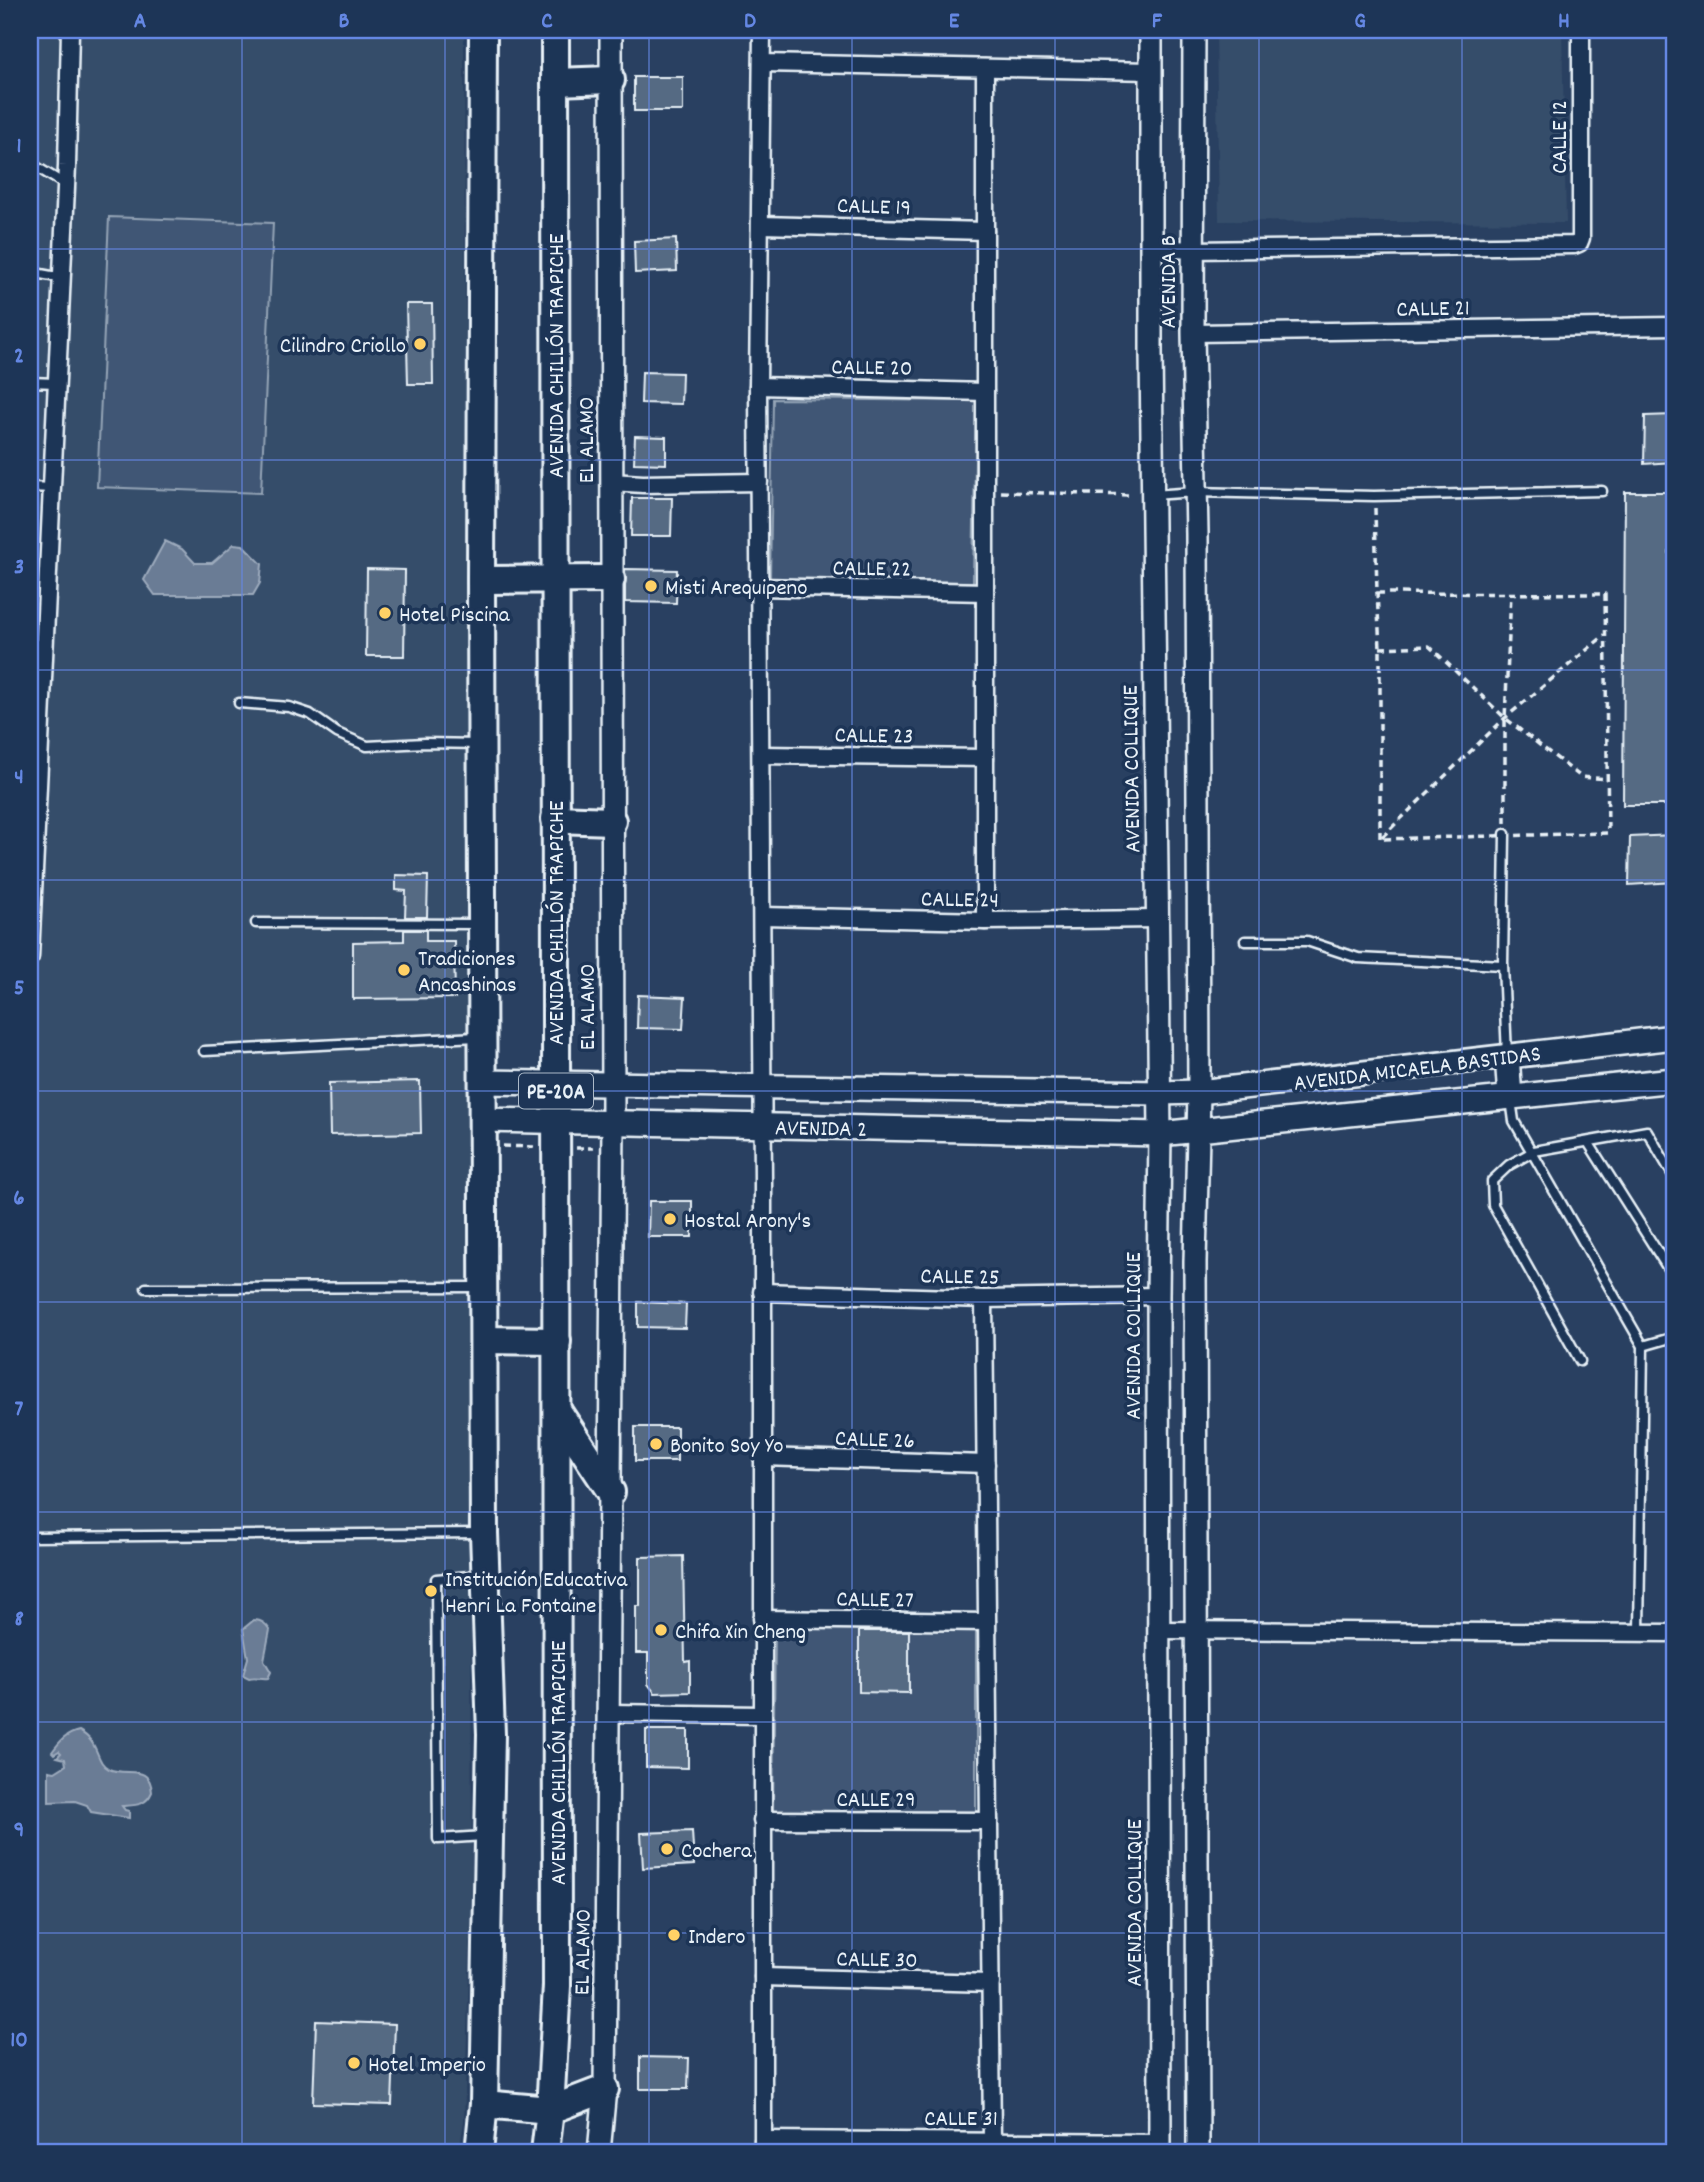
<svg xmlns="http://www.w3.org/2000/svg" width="1704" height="2182" font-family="Dekko,sans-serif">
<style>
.built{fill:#364d6b}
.green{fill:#415774;stroke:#94a4b6;stroke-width:2}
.water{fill:#6b7c95;stroke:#9dabbd;stroke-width:2}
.building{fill:#556a83;stroke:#e8f1f8;stroke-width:2}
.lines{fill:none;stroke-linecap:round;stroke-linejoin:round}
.service-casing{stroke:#e8f1f8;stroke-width:13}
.minor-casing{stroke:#e8f1f8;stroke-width:21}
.tertiary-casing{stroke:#e8f1f8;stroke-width:26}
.secondary-casing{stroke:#e8f1f8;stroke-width:28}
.primary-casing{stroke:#e8f1f8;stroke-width:32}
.path{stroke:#e8f1f8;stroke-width:3.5;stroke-dasharray:7 5;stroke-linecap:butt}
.service{stroke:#1d3557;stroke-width:8}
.minor{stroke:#1d3557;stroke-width:16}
.tertiary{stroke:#1d3557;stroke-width:21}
.secondary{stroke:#1d3557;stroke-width:23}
.primary{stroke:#1d3557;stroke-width:26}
.grid{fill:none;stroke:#6487e3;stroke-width:2;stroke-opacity:0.55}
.poi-dot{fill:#ffd166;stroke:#1d3557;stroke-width:2.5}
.labels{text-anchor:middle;stroke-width:7;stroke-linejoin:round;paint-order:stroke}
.shield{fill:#1d3557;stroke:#abb9c8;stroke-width:2}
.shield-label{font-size:21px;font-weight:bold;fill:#e8f1f8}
.street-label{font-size:23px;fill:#e8f1f8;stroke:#1d3557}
.poi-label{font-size:23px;fill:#e8f1f8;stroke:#1d3557;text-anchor:start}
.neatline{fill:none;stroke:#6487e3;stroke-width:2.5}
.grid-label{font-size:23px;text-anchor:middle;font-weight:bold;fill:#6487e3}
</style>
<rect width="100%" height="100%" fill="#294061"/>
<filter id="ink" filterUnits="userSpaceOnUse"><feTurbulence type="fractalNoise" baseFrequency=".0143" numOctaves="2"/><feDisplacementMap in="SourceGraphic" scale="14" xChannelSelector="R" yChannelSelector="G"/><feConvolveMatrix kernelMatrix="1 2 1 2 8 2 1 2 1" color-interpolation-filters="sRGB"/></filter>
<g filter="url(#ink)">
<g class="built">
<polygon points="30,30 464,30 472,1885 464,2121 459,2152 30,2152"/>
<polygon points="1216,30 1562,30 1566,223 1219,221"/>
</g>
<g class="green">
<polygon points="109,217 273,223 261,493 97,487"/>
<polygon points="773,399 976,401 973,582 770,580"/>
<polygon points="775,1627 976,1630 976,1812 773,1813"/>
</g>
<g class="water">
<polygon points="165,541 182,549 195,563 212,563 234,544 243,545 262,564 260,583 253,595 155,595 144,580"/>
<path d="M254,1620C262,1620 266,1624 270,1630L264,1660L271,1672L268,1678C261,1679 256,1676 249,1678L243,1675L248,1658L243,1629Z"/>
<path d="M79,1731C101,1743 94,1761 109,1769C127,1777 150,1763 152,1792C146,1806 136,1805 122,1806L125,1810L129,1811V1818L91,1812L87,1805L75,1801L49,1802V1771L55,1772L66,1765L65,1759L57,1757L61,1753L59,1751L54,1754L52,1752C60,1741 66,1734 79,1731Z"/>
</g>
<g class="building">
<rect x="634" y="77" width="49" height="34"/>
<polygon points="676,239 677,271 635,273 634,241"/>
<polygon points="406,304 432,304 433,384 408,384"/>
<polygon points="642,372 682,373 681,404 641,403"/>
<polygon points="1674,415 1674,462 1644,464 1645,416"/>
<polygon points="635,436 666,437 666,464 634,463"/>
<polygon points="1625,492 1669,492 1669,805 1623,805"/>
<polygon points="632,498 672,498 671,536 631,536"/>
<polygon points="367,569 405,570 404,656 366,656"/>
<polygon points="625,569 677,570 676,603 625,602"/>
<polygon points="1674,835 1674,882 1629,885 1630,837"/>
<polygon points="396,875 428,876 427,917 405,917 406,891 396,890"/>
<polygon points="404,930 426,930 426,941 454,941 455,998 353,999 353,942 404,941"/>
<polygon points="638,995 685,997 683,1029 637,1028"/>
<polygon points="420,1081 421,1133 330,1135 329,1083"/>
<polygon points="649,1201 692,1201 692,1237 648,1237"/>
<polygon points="638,1302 686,1304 685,1328 638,1327"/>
<rect x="635" y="1427" width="42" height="34"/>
<polygon points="683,1556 685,1662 690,1661 690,1692 655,1693 648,1684 648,1653 636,1653 636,1606 640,1606 640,1557"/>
<polygon points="859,1631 909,1631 909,1693 859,1692"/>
<polygon points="646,1730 688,1730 688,1768 646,1767"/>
<polygon points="692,1831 694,1865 643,1868 641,1833"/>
<polygon points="316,2021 395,2024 392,2105 313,2103"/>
<polygon points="640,2057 689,2058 688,2089 640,2089"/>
</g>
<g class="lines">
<g class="service-casing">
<g id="service">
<polyline points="30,163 66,185"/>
<polyline points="30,272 62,278"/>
<polyline points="30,382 56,383"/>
<polyline points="30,487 52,488"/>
<polyline points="1153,495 1195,492 1374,496 1602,491"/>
<polyline points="239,703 289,707 310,714 337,733 367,746 425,743 479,744"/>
<polyline points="1505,834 1503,965 1507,1055"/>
<polyline points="256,923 477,924"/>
<polyline points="1245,941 1307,941 1358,958 1503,965"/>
<polyline points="204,1051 477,1037"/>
<polyline points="1511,1100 1514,1121 1643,1346 1639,1633"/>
<polyline points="1588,1142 1674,1278"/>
<polyline points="146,1288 479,1287"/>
<polyline points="1643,1346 1674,1337"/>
<polyline points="1580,1361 1493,1205 1492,1181 1509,1165 1534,1151 1647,1131 1674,1177"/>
<polyline points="30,1537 482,1533"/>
<polyline points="481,1575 436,1579 438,1839 484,1836"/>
</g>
</g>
<g class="minor-casing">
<g id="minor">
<polyline points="762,30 758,386 763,1182 763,2152"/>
<polyline points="762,63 1151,71"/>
<polyline points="985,68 985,921"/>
<polyline points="762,225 985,231"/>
<polyline points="1153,248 1194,250 1574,245 1579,243 1581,238 1581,30"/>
<polyline points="1193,333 1674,326"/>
<polyline points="758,386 985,392"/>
<polyline points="611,482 643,484 759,482"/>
<polyline points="759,587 985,592"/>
<polyline points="762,755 985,758"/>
<polyline points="762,916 985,921 1158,919"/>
<polyline points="30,957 67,166 70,30"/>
<polyline points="762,1292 984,1299 1158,1296"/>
<polyline points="984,1299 992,2140"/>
<polyline points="762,1457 986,1464"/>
<polyline points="762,1619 987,1622"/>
<polyline points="1159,1630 1674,1633"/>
<polyline points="609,1713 762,1715"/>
<polyline points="762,1820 989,1821"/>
<polyline points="763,1977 991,1983"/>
<polyline points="763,2140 1160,2143"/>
</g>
</g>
<g class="tertiary-casing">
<g id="tertiary">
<polyline points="1151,30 1151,352 1160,1134 1158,1296 1160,2152"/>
<polyline points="1194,30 1193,333 1197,534 1199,1092 1195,1262 1198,2152"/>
<polyline points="599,2152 605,2089 613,1123 611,30"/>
</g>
</g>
<g class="secondary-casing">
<g id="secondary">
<polyline points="1507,1056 1510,1097"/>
<polyline points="483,1082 1159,1093 1199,1092 1674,1037"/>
<polyline points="483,1120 1160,1134 1674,1080"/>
</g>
</g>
<g class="primary-casing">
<g id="primary">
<polyline points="555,82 611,80"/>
<polyline points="481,580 611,579"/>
<polyline points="555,819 612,821"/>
<polyline points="484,1340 557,1341"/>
<polyline points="557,1410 611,1492"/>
<polyline points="484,2104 550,2110 605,2089"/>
<polyline points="479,2152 484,2104 491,1734 484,1533 481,580 483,30"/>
<polyline points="545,2152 550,2110 557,1986 555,30"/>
</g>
</g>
<g class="path">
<polyline points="1001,492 1133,495"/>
<polyline points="1375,508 1377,593"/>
<polygon points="1377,593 1605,594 1608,833 1380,839 1380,648"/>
<polyline points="1380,648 1429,646 1505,718 1581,777 1608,779"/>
<polyline points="1505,823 1505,718 1511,594"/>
<polyline points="1382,837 1505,718 1606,634"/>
<polyline points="503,1146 534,1147"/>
<polyline points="576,1148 593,1148"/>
</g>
<use href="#service" class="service"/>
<use href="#minor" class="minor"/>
<use href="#tertiary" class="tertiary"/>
<use href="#secondary" class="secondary"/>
<use href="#primary" class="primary"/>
</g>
</g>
<path class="grid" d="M242,30V2152M445,30V2152M649,30V2152M852,30V2152M1055,30V2152M1259,30V2152M1462,30V2152M30,249H1674M30,460H1674M30,670H1674M30,880H1674M30,1091H1674M30,1302H1674M30,1512H1674M30,1722H1674M30,1933H1674"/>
<g class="poi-dot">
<circle cx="420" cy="344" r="7"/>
<circle cx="651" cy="586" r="7"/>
<circle cx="385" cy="613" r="7"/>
<circle cx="404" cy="970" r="7"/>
<circle cx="670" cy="1219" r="7"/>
<circle cx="656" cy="1444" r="7"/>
<circle cx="431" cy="1591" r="7"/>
<circle cx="661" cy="1630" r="7"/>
<circle cx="667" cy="1849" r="7"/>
<circle cx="674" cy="1935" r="7"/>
<circle cx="354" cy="2063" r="7"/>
</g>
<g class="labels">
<rect class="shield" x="519" y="1073.5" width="74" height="35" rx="5"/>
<g class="shield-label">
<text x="556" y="1098">PE-20A</text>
</g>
<g class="street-label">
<text transform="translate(1558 137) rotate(-90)" y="8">CALLE 12</text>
<text transform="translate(874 205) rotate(2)" y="8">CALLE 19</text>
<text transform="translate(1167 282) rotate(-90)" y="8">AVENIDA B</text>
<text transform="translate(1433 307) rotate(-1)" y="8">CALLE 21</text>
<text transform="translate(555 356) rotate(-90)" y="8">AVENIDA CHILLÓN TRAPICHE</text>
<text transform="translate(872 366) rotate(1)" y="8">CALLE 20</text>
<text transform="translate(585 440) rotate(-90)" y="8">EL ALAMO</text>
<text transform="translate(872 567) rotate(1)" y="8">CALLE 22</text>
<text transform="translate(874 734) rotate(1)" y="8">CALLE 23</text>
<text transform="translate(1130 769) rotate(-91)" y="8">AVENIDA COLLIQUE</text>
<text transform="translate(960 898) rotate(1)" y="8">CALLE 24</text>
<text transform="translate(555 923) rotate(-90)" y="8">AVENIDA CHILLÓN TRAPICHE</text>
<text transform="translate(586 1007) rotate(-90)" y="8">EL ALAMO</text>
<text transform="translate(1417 1067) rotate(-7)" y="8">AVENIDA MICAELA BASTIDAS</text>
<text transform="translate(821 1127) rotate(1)" y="8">AVENIDA 2</text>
<text transform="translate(960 1275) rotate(1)" y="8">CALLE 25</text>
<text transform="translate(1132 1336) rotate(-90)" y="8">AVENIDA COLLIQUE</text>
<text transform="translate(875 1438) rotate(2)" y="8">CALLE 26</text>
<text transform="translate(875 1598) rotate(1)" y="8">CALLE 27</text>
<text transform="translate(557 1763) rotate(-90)" y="8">AVENIDA CHILLÓN TRAPICHE</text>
<text x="876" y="1806">CALLE 29</text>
<text transform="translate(1133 1903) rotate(-90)" y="8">AVENIDA COLLIQUE</text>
<text transform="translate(581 1952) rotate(-89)" y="8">EL ALAMO</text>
<text transform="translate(877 1958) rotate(1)" y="8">CALLE 30</text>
<text x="961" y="2125">CALLE 31</text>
</g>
<g class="poi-label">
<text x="406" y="352" text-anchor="end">Cilindro Criollo</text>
<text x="665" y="594">Misti Arequipeno</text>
<text x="399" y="621">Hotel Piscina</text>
<text x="418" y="965">Tradiciones<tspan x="418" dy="26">Ancashinas</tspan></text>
<text x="684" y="1227">Hostal Arony's</text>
<text x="670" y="1452">Bonito Soy Yo</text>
<text x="445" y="1586">Institución Educativa<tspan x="445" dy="26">Henri La Fontaine</tspan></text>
<text x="675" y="1638">Chifa Xin Cheng</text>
<text x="681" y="1857">Cochera</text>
<text x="688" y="1943">Indero</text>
<text x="368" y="2071">Hotel Imperio</text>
</g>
</g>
<rect width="1704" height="2182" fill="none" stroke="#1d3557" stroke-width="77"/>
<rect x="38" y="38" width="1628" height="2106" class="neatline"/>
<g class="grid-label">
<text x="140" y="27">A</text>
<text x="344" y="27">B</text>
<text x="547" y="27">C</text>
<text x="750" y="27">D</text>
<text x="954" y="27">E</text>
<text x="1157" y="27">F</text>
<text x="1360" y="27">G</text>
<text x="1564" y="27">H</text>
<text x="19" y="152">1</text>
<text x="19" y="362">2</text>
<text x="19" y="573">3</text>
<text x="19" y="783">4</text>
<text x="19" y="994">5</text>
<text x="19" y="1204">6</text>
<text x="19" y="1415">7</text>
<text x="19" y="1625">8</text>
<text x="19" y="1836">9</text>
<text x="19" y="2046">10</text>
</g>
</svg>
